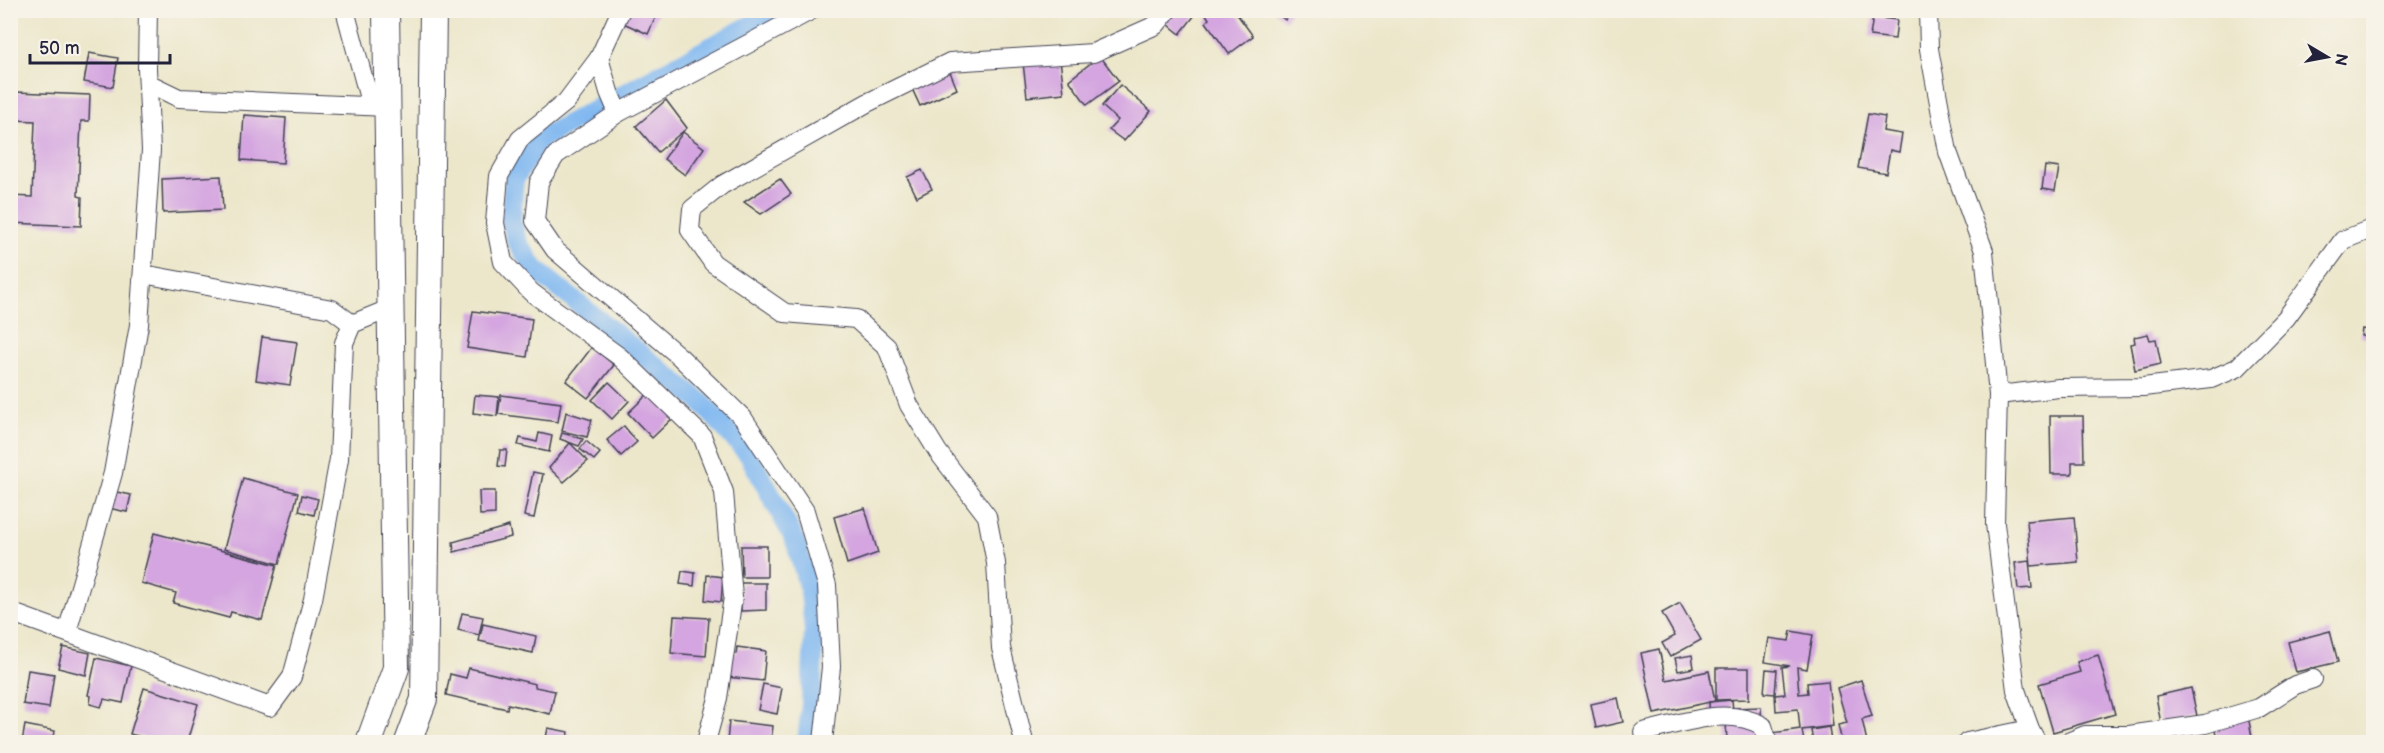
<svg xmlns="http://www.w3.org/2000/svg" width="2384" height="753" font-family="'Balsamiq Sans',sans-serif">
<style>
.lines{fill:none;stroke-linecap:round;stroke-linejoin:round}
.canal{stroke:#80b8f1;stroke-width:20}
.building{fill:#d4a5e0}
.minor-casing{stroke:#404051;stroke-width:20}
.secondary-casing{stroke:#404051;stroke-width:28}
.minor{stroke:#fff;stroke-width:18}
.secondary{stroke:#fff;stroke-width:26}
</style>
<rect width="100%" height="100%" fill="#f7f3e8"/>
<filter id="ink" filterUnits="userSpaceOnUse"><feTurbulence type="fractalNoise" baseFrequency=".0167" numOctaves="2"/><feDisplacementMap in="SourceGraphic" scale="12" xChannelSelector="R" yChannelSelector="G"/><feConvolveMatrix kernelMatrix="1 2 1 2 8 2 1 2 1" color-interpolation-filters="sRGB"/></filter>
<filter id="wash" filterUnits="userSpaceOnUse"><feTurbulence type="fractalNoise" baseFrequency=".008" numOctaves="4" result="noise"/><feDisplacementMap in="SourceGraphic" scale="24" xChannelSelector="R" yChannelSelector="G"/><feGaussianBlur stdDeviation="1.35" result="paint"/><feColorMatrix in="noise" values="0 0 0 0 0 0 0 0 0 0 0 0 0 0 0 0 0 1.4 0 .05"/><feComposite in="paint" operator="in"/></filter>
<g filter="url(#wash)">
<rect width="100%" height="100%" fill="#ece7cb"/>
<g class="lines">
<polyline class="canal" points="779,10 540,139 514,179 511,220 517,242 535,269 701,402 749,455 795,540 810,592 814,630 811,704 807,742"/>
</g>
<g id="blocks">
<g class="building">
<polygon points="626,10 659,10 648,34 621,22"/>
<polygon points="1173,10 1199,10 1180,34 1164,21"/>
<polygon points="1203,10 1234,10 1253,36 1229,54 1206,22 1209,19"/>
<polygon points="1273,10 1292,10 1285,20"/>
<polygon points="1853,10 1881,10 1881,16 1853,13"/>
<polygon points="1873,17 1897,20 1895,39 1870,36"/>
<polygon points="89,53 118,58 113,87 84,82"/>
<polygon points="1100,56 1119,81 1087,105 1069,80"/>
<polygon points="1060,59 1064,93 1027,97 1023,63"/>
<polygon points="946,62 957,89 920,106 908,80"/>
<polygon points="1120,85 1151,111 1124,141 1109,130 1118,120 1102,106"/>
<polygon points="16,92 90,95 89,121 81,121 78,196 82,197 81,226 10,223 10,196 32,197 35,121 15,120"/>
<polygon points="666,100 687,128 658,152 636,126"/>
<polygon points="1868,114 1885,117 1883,131 1902,134 1899,152 1890,150 1886,173 1858,168"/>
<polygon points="244,115 286,118 283,163 241,160"/>
<polygon points="683,132 704,148 685,175 664,159"/>
<polygon points="2045,166 2059,168 2055,191 2042,189"/>
<polygon points="922,170 932,189 917,197 907,177"/>
<polygon points="221,176 223,210 163,213 162,179"/>
<polygon points="780,179 791,194 761,214 744,202"/>
<polygon points="473,311 532,319 527,357 467,348"/>
<polygon points="2362,329 2372,331 2371,338 2361,336"/>
<polygon points="2148,334 2150,340 2156,339 2161,364 2135,370 2130,344 2135,343 2134,337"/>
<polygon points="262,337 297,342 290,385 256,380"/>
<polygon points="592,347 614,365 588,398 566,381"/>
<polygon points="609,382 629,401 612,419 592,400"/>
<polygon points="651,391 675,416 652,438 628,413"/>
<polygon points="475,395 499,397 497,416 473,413"/>
<polygon points="501,395 561,403 558,422 498,414"/>
<polygon points="566,412 592,420 587,437 562,431"/>
<polygon points="2050,416 2083,416 2084,462 2072,462 2072,474 2051,474"/>
<polygon points="624,426 637,442 621,456 607,440"/>
<polygon points="539,433 552,436 549,452 518,445 520,438 537,442"/>
<polygon points="562,433 583,439 579,446 560,439"/>
<polygon points="586,441 600,453 594,460 580,449"/>
<polygon points="570,443 588,461 564,482 549,468"/>
<polygon points="500,450 507,450 505,467 498,466"/>
<polygon points="533,472 543,474 534,518 524,516"/>
<polygon points="243,478 298,493 279,564 224,549"/>
<polygon points="112,491 131,495 127,512 108,508"/>
<polygon points="479,491 495,491 495,514 480,515"/>
<polygon points="302,495 318,499 314,515 299,511"/>
<polygon points="865,508 878,553 847,564 834,517"/>
<polygon points="2074,517 2078,562 2031,566 2027,521"/>
<polygon points="509,526 511,537 454,552 453,542"/>
<polygon points="154,533 277,565 262,620 231,612 229,618 173,603 176,593 141,583"/>
<polygon points="741,546 767,546 767,577 742,577"/>
<polygon points="2029,561 2032,588 2018,589 2015,563"/>
<polygon points="682,571 695,573 694,586 680,584"/>
<polygon points="707,575 723,577 721,602 705,600"/>
<polygon points="741,583 766,583 766,610 741,611"/>
<polygon points="1680,603 1701,640 1670,657 1662,643 1675,636 1662,613"/>
<polygon points="462,613 483,617 479,635 458,630"/>
<polygon points="674,616 709,618 706,656 671,653"/>
<polygon points="483,624 536,636 533,653 479,641"/>
<polygon points="1791,631 1813,635 1807,669 1797,667 1799,694 1808,693 1807,683 1828,681 1833,726 1802,730 1804,742 1767,742 1765,734 1800,729 1798,709 1776,711 1775,695 1785,694 1782,667 1790,666 1765,662 1769,638 1789,641"/>
<polygon points="2330,631 2338,662 2296,672 2288,642"/>
<polygon points="63,647 90,653 86,675 58,668"/>
<polygon points="737,647 766,651 763,681 727,677 730,653 736,654"/>
<polygon points="1659,649 1666,680 1709,671 1715,701 1654,714 1641,653"/>
<polygon points="1692,655 1694,668 1678,671 1675,658"/>
<polygon points="2098,655 2115,714 2053,732 2039,684 2080,672 2077,662"/>
<polygon points="96,658 131,666 123,703 104,699 101,707 90,704 91,696 88,695"/>
<polygon points="469,668 535,684 535,687 555,691 550,714 508,704 507,709 446,695 450,674 466,678"/>
<polygon points="1716,668 1749,668 1749,699 1716,700"/>
<polygon points="1766,669 1777,670 1775,694 1764,693"/>
<polygon points="28,670 54,674 49,708 23,704"/>
<polygon points="1861,680 1872,716 1862,719 1867,742 1842,742 1838,725 1847,723 1837,688"/>
<polygon points="763,684 782,688 777,714 758,710"/>
<polygon points="144,688 198,704 187,742 160,742 130,734"/>
<polygon points="2191,688 2197,716 2161,724 2156,696"/>
<polygon points="1618,698 1623,722 1596,728 1591,704"/>
<polygon points="1732,700 1734,721 1735,708 1761,707 1763,742 1727,742 1726,721 1710,722 1709,702"/>
<polygon points="2248,716 2253,742 2217,742 2214,723"/>
<polygon points="729,721 773,726 771,742 727,742"/>
<polygon points="25,725 55,731 53,742 22,742"/>
<polygon points="1829,727 1831,742 1813,742 1811,730"/>
<polygon points="548,728 569,732 567,742 546,738"/>
<polygon points="274,737 296,742 273,742"/>
</g>
</g>
</g>
<g filter="url(#ink)">
<use href="#blocks" fill-opacity="0" stroke="#404051" stroke-width="1.5"/>
<g class="lines">
<g class="minor-casing">
<g id="minor">
<polyline points="345,10 371,106"/>
<polyline points="621,10 599,58 566,102 520,139 499,176 495,223 503,262 531,292 620,357 702,436 724,492 733,597 718,698 706,742"/>
<polyline points="812,10 618,113 556,155 539,182 535,221 555,250 680,357 743,418 805,511 827,585 831,667 823,742"/>
<polyline points="1928,10 1929,49 1948,152 1984,251 1998,395 1995,524 2016,690 2030,729 2037,742"/>
<polyline points="599,58 609,92 618,113"/>
<polyline points="148,83 179,98 388,107"/>
<polyline points="143,274 332,309 352,324"/>
<polyline points="1998,395 2059,388 2143,387 2211,379 2237,368 2286,318 2343,240 2374,228"/>
<polyline points="10,612 270,707 292,677 313,599 339,459 344,343 352,324 391,308"/>
<polyline points="67,632 113,473 139,325 151,150 147,68 148,10"/>
<path d="M1643,732C1681,724 1727,705 1763,726L1768,742"/>
<polyline points="1024,742 1001,648 996,563 987,516 938,452 909,405 887,347 856,319 785,313 713,263 690,230 692,209 722,185 867,103 950,62 1093,53 1156,25 1168,10"/>
<polyline points="1967,742 2030,729"/>
<polyline points="2068,742 2085,735 2129,735 2205,724 2259,708 2295,685 2313,679"/>
</g>
</g>
<g class="secondary-casing">
<g id="secondary">
<polyline points="369,742 396,668 386,10"/>
<polyline points="408,742 424,699 433,10"/>
</g>
</g>
<use href="#minor" class="minor"/>
<use href="#secondary" class="secondary"/>
</g>
</g>
<rect width="2384" height="753" fill="none" stroke="#f7f3e8" stroke-width="36"/>
<g transform="translate(2327 57) rotate(100)" stroke="#f7f3e8" stroke-width="4.5" paint-order="stroke">
<path d="M0-4.5L10 22L0 15L-10 22Z" fill="#22223b"/>
<text y="-9" font-size="16" font-weight="bold" text-anchor="middle" fill="#22223b">N</text>
</g>
<path d="M30 54v9h140v-9" fill="none" stroke="#22223b" stroke-width="3"/>
<text x="39" y="54" font-size="18" fill="#22223b" stroke="#f7f3e8" stroke-width="4.5" paint-order="stroke">50 m</text>
</svg>
